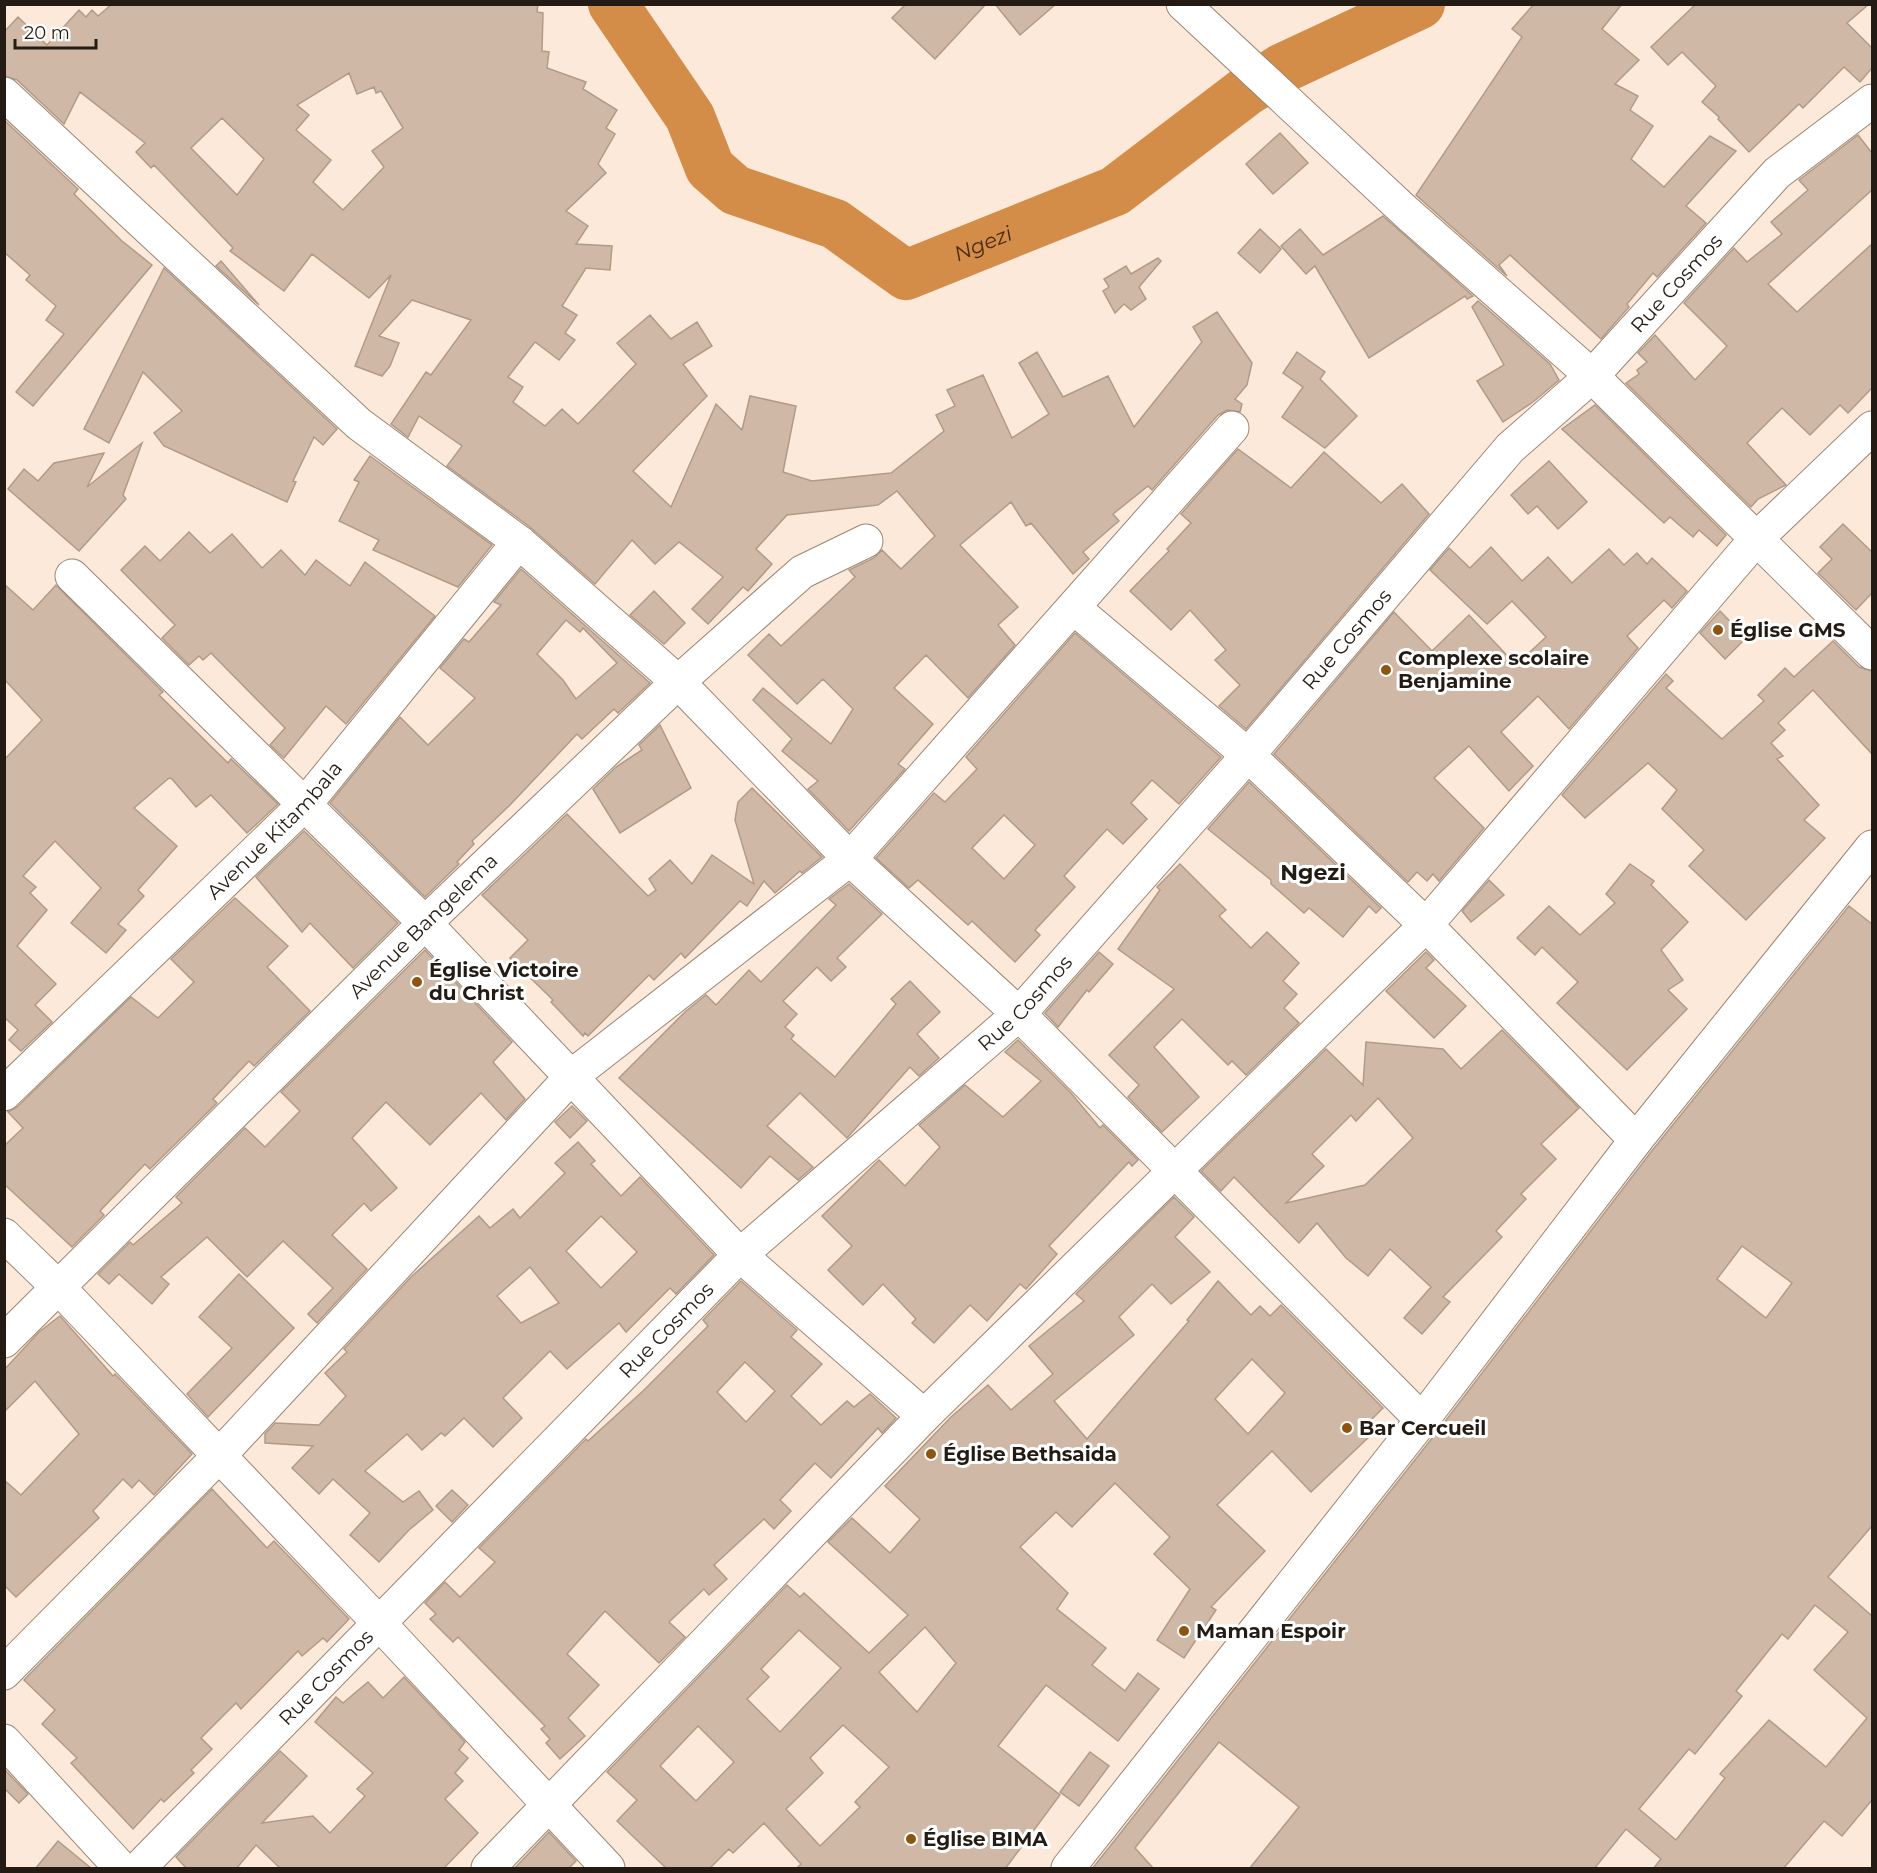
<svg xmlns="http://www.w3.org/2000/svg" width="1877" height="1873" font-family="Montserrat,sans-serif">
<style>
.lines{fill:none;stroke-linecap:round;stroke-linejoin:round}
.river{stroke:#d48d49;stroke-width:50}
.building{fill:#cfb8a5;stroke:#b19b88;stroke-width:1.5;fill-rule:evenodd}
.minor-casing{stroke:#9b8673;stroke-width:35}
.minor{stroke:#fff;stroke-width:33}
.poi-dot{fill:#8e5411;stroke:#fff;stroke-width:2}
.labels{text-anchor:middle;stroke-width:6;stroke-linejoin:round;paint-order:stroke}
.street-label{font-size:20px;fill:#241c14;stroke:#fff}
.poi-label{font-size:20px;font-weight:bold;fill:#241c14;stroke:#fff;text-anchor:start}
.water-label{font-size:21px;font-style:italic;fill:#482b0d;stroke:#fff}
.quarter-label{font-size:22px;font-weight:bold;fill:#241c14;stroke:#fff}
</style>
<rect width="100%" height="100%" fill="#fde9d9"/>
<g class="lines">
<path class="river" id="s1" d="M613,4L690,117L710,168L735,190L835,224L906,275L1115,191L1245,92L1281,69L1420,4"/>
</g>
<g class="building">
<path d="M112,4H538L537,12L543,13L542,51L549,52L547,68L586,82L583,89L617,110L606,128L615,134L598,164L606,173L566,211L588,226L576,244L612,246L610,270L586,268L562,306L577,315L565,333L575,340L559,360L535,342L508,377L523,387L513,402L545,426L562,409L578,424L636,364L617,343L650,315L671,339L697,322L712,346L683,364L707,396L633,471L671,507L716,404L742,430L750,396L796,406L783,472L812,481L891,473L944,431L936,415L955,406L947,390L983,375L1012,438L1049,414L1019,363L1037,352L1063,397L1108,376L1134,427L1202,342L1193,327L1217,312L1252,363L1247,385L1235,399L1242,404L1240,412L1227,410L1218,415L1152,490L1148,486L1113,514L1119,521L1083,552L1089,559L1073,574L1031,523L1026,526L1011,502L960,545L1018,607L998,625L1015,645L968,698L926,655L894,688L933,724L898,764L905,769L849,831L808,789L818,781L782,751L792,739L753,700L763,688L831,744L853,709L823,679L797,704L748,655L769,634L781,646L855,577L849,570L874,558L882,550L901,569L935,536L897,491L878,505L787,515L756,549L772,564L748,591L743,587L708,624L692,609L723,577L679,542L655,564L632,540L595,584L530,527L447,466L462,446L419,416L408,437L391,424L426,372L431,375L471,320L412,300L379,336L399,343L390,366L382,376L355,366L391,275L369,298L312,254L284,291L230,251L233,248L154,165L151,168L136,152L145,143L80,92L64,124L17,80L4,76V32L18,17L47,45L79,10L86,17L92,10L98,16ZM349,73L357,94L374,87L376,93L381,91L403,128L372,151L384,167L343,210L313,182L331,160L296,130L309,115L297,105ZM222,118L264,159L237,195L191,148Z"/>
<polygon points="906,4 986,4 935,59 892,18"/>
<polygon points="995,4 1056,4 1020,35"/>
<polygon points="1534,4 1622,4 1602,29 1639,60 1615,84 1638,96 1630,110 1653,126 1631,159 1664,187 1710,136 1736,151 1686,206 1706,223 1657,277 1653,273 1627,304 1629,307 1601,339 1510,255 1499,265 1507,276 1416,195 1522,37 1512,29"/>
<polygon points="1696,4 1869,4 1847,23 1872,48 1872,68 1860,82 1844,67 1803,108 1799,104 1749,152 1718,119 1719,117 1702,102 1716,86 1682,52 1668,65 1651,47"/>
<polygon points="4,120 78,189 74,194 122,241 152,265 33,406 16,392 64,334 46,320 56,306 26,280 30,275 4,252"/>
<polygon points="1280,133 1308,163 1273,194 1246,164"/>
<polygon points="1858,135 1872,153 1872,190 1768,284 1797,312 1872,244 1872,388 1848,413 1840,405 1810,435 1782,408 1747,443 1786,485 1758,499 1751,507 1626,383 1639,374 1637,370 1647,362 1638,353 1655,335 1695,380 1727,346 1684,303 1734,248 1747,262 1782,234 1771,222 1808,190 1799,180"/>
<polygon points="1383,216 1473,296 1467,299 1465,296 1369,358 1315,266 1306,274 1281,246 1300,229 1323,255"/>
<polygon points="1260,229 1281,249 1260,273 1238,253"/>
<polygon points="1158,258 1161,261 1139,287 1146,299 1131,310 1124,304 1115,313 1103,291 1109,287 1104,279 1126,266 1131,274"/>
<polygon points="221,261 259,305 216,266"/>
<polygon points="164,268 337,429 323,445 314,437 293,481 296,482 287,502 164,446 154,433 182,411 143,372 109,443 84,429"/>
<polygon points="1478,301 1550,364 1559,380 1533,402 1503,422 1477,381 1504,365 1472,307"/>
<polygon points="1297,352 1325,372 1320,379 1357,416 1325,448 1282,417 1303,387 1283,373"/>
<polygon points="1595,405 1726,535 1717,546 1699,530 1693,537 1670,517 1664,523 1562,429"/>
<polygon points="142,443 123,495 126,499 79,551 8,489 24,469 38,481 54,463 104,453 87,487"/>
<polygon points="1238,449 1291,488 1324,452 1381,503 1402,484 1429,514 1246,729 1219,706 1240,685 1215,660 1226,650 1190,610 1171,630 1130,591 1169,551 1167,549 1191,523 1181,514"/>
<polygon points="370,456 492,545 458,587 373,550 379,540 339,521 359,482 354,480"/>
<polygon points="1549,461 1587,502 1558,529 1537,506 1528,514 1511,495"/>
<polygon points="1843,524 1872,552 1872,593 1856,610 1818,573 1832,559 1820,547"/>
<polygon points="189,532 210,553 232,534 262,568 281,550 305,575 316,560 350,586 365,562 435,616 346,724 326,706 284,758 270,745 285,728 211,653 203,660 199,656 189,665 162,638 175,625 121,570 145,546 160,561"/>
<polygon points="1491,547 1522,581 1548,557 1572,583 1609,549 1624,565 1637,553 1647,564 1652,558 1687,591 1672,608 1664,600 1627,636 1638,648 1569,729 1538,696 1501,732 1533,766 1509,791 1469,746 1434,778 1484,828 1439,881 1433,874 1427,881 1417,872 1408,882 1274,754 1394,612 1432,651 1469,615 1516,665 1546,637 1512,601 1487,624 1430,570 1449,548 1470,568"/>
<path d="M521,569L650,683L618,713L614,709L582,739L577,734L510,805L472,841L474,844L457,862L459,864L425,897L330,803L400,717L428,745L475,698L440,668L464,639L469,642L501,605L494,602ZM566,620L580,632L583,628L617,663L576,699L563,680L537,654Z"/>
<polygon points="4,584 33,610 56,585 163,692 159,695 228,763 231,759 278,804 247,833 211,795 196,807 172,779 169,778 134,808 177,846 138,890 144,896 118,924 126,930 106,953 71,923 101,888 55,841 23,876 36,887 30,893 47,910 17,946 56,984 35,1005 52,1022 21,1051 9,1040 18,1030 4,1017 4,760 42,720 4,679"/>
<polygon points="654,591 685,623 664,644 630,615"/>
<polygon points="1720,611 1746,638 1725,659 1700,633"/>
<path d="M1075,633L1221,757L1179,804L1152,780L1131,803L1147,819L1123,844L1107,829L1064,876L1075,887L1035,930L1040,935L1015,962L972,921L968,925L918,880L909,888L876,858L934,793L945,802L977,769L966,757ZM1004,815L1035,845L1004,879L972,848Z"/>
<polygon points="1833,641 1859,667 1872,671 1872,754 1813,690 1778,723 1785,730 1771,743 1783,756 1777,759 1819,805 1804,820 1825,838 1746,920 1689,866 1704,850 1662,809 1677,790 1648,763 1585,818 1562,795 1666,674 1673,681 1666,688 1722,739 1764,701 1758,695 1785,668 1794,677"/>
<polygon points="660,725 691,788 620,833 593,789 616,767 642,750 639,745"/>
<polygon points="1249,782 1381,908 1376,913 1369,906 1343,937 1309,908 1304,913 1271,884 1271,880 1208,829"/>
<polygon points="752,788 822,857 802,873 800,871 775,893 764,881 747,906 740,901 685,958 681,953 654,980 649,975 588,1036 585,1033 583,1036 551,1002 553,1000 510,958 528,940 482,895 567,814 648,896 656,890 649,879 670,860 692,884 712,855 754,884 735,820 738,802"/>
<polygon points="304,831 398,923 353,968 310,923 302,932 256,877"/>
<polygon points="1180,864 1226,910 1219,916 1251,948 1267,932 1299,963 1283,981 1297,994 1284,1008 1299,1023 1246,1075 1232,1061 1228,1065 1182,1019 1154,1047 1199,1097 1162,1132 1128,1097 1139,1085 1109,1055 1174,989 1118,949 1160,890 1157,887"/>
<polygon points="1630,864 1654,881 1651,885 1688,922 1661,950 1683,980 1668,990 1687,1009 1627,1070 1557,1003 1578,982 1542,947 1535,955 1517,938 1549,906 1580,935 1615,903 1606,894"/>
<polygon points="1489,880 1504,895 1471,922 1462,911"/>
<polygon points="849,884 882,914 837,958 846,967 831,981 817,967 783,1001 797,1014 785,1027 794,1035 791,1039 835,1077 896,1004 891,999 910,981 940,1012 917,1034 939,1058 919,1076 910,1067 847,1138 800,1093 767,1126 813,1167 798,1180 770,1156 741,1188 619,1078 686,1011 706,995 716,1005 749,970 761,982 836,905 829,899"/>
<polygon points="235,898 288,946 267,967 310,1011 254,1066 249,1061 213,1099 217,1103 150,1169 145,1164 100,1211 104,1215 72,1247 4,1184 4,1146 23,1128 8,1112 17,1107 131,997 158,1018 194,982 171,959"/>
<path d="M1849,906L1872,924V1526L1828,1577L1872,1616V1800L1842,1836L1824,1821L1783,1869H1653L1661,1859L1626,1829L1594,1869H1249L1299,1807L1219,1742L1135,1848L1154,1869H1092L1437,1432L1651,1152ZM1742,1246L1792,1283L1766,1318L1717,1279ZM1815,1605L1848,1632L1814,1670L1867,1718L1826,1767L1769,1720L1720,1774L1725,1778L1676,1840L1639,1809L1689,1749L1695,1754L1742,1696L1736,1691L1782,1634L1788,1639Z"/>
<polygon points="425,950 512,1042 493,1062 525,1099 506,1120 481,1093 430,1145 386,1102 352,1138 397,1188 371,1211 364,1203 332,1235 367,1269 317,1323 308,1314 333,1288 283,1241 247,1277 207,1237 161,1277 169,1284 152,1304 119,1274 109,1284 98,1274 130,1242 133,1245 182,1203 176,1197 245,1128 265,1147 300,1111 281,1092"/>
<polygon points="1099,952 1113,964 1089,992 1087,990 1058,1027 1045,1013"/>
<polygon points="1426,952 1434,960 1426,968 1466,1006 1434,1038 1386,991"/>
<path d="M1502,1030L1579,1108L1541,1144L1556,1159L1521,1194L1526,1199L1496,1231L1502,1237L1443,1297L1450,1302L1422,1334L1404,1318L1431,1287L1390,1249L1368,1276L1346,1258L1317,1223L1299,1243L1234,1177L1221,1191L1201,1171L1326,1049L1363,1085L1366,1042L1443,1049L1461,1069ZM1378,1098L1413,1138L1365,1185L1286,1203L1324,1166L1312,1154L1351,1115L1356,1121Z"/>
<polygon points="1018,1040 1071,1093 1100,1128 1103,1125 1138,1160 1132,1166 1129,1162 1049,1246 1057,1254 1026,1289 1020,1284 987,1321 970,1305 934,1343 912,1323 916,1319 883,1284 863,1305 828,1270 852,1246 822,1216 879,1160 905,1186 940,1147 919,1125 965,1085 1003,1117 1041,1081 1005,1052"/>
<polygon points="572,1106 587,1121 570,1138 555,1122"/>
<path d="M578,1142L595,1161L591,1164L621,1196L640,1177L714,1255L676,1294L670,1288L626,1332L619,1323L567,1369L550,1351L503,1398L522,1418L493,1447L464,1418L445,1436L441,1433L422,1450L407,1434L365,1471L403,1502L419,1491L433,1510L409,1530L379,1562L350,1535L370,1513L333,1479L319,1494L292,1468L313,1446L265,1443V1434L275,1423L319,1425L346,1396L325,1373L347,1352L344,1349L411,1277L479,1216L490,1228L513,1209L520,1218L565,1173L555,1163ZM601,1216L637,1252L601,1288L566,1251ZM530,1267L559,1303L521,1323L497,1296Z"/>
<path d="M1174,1197L1194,1217L1175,1237L1210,1272L1171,1304L1152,1284L1119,1317L1134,1335L1054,1401L1087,1439L1189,1321L1187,1320L1218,1281L1251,1315L1260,1306L1270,1316L1281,1305L1383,1408L1363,1428L1370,1436L1311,1492L1272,1451L1217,1505L1265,1551L1211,1607L1216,1610L1184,1658L1157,1640L1190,1589L1154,1554L1170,1537L1115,1483L1072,1527L1056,1512L1020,1547L1068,1593L1057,1609L1106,1648L1092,1665L1125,1691L1138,1673L1159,1689L1118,1741L1046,1685L998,1746L1060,1795L1005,1869H796L801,1864L764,1823L733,1853L729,1849L709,1869H667L617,1821L637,1800L607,1772L787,1585L800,1597L804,1593L869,1653L908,1615L828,1542L852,1518L890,1553L920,1519L885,1486L951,1417L988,1385L1011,1410L1053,1374L1029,1346L1084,1301L1076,1294ZM1252,1359L1285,1393L1248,1434L1215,1399ZM925,1627L956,1663L917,1712L879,1672ZM799,1630L841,1668L780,1732L747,1699L769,1677L761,1669ZM843,1725L889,1767L855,1802L860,1807L820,1846L786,1809L823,1773L810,1758ZM698,1726L734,1762L696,1801L660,1766Z"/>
<polygon points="239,1274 294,1328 208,1417 187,1394 232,1348 199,1317"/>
<path d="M741,1281L797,1330L791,1337L822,1364L791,1396L821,1425L847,1401L854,1407L870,1394L896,1418L882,1433L878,1428L831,1478L815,1463L780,1500L791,1511L774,1529L764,1519L714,1565L727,1579L709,1595L704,1589L669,1622L685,1637L659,1663L605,1611L567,1654L599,1685L568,1718L585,1736L560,1759L546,1743L550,1739L541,1729L545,1726L458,1637L453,1642L430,1619L436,1614L425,1603L445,1582L460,1597L495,1562L479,1548L586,1439L588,1441L643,1391L708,1326L703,1320ZM745,1362L775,1391L746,1422L717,1392Z"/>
<polygon points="60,1316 113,1376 115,1374 192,1454 154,1495 139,1480 132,1488 123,1479 93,1511 99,1518 16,1597 4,1585 4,1480 21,1495 79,1434 35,1381 4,1412 4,1370 39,1332"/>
<polygon points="212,1489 267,1548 274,1541 349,1619 327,1642 323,1638 302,1656 298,1651 241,1709 236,1703 201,1738 212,1749 191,1770 194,1773 164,1802 161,1799 133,1829 71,1763 77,1758 42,1724 55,1710 24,1680"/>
<polygon points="452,1490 468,1505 452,1522 436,1506"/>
<polygon points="404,1677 465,1742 459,1750 468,1758 455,1773 463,1781 445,1799 478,1833 443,1869 281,1869 256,1845 236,1869 187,1869 176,1857 280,1751 307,1776 262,1823 313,1816 330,1833 365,1796 357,1789 373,1773 315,1722 336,1697 343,1703 368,1682 383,1698"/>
<polygon points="1090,1752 1109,1766 1079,1806 1060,1792"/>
<polygon points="4,1769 28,1794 19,1803 4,1788"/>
<polygon points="549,1832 576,1861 568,1869 514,1869"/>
<polygon points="58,1841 92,1869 35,1869"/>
</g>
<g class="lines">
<g class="minor-casing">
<g id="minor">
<polyline points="1183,4 1406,212 1592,376 1872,653"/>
<polyline points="4,94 359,424 519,542 678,682 850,859 1019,1014 1422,1420"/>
<polyline points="72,576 425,923 740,1255 924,1416"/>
<polyline points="1074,608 1248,755 1426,925 1636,1140"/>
<path id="s2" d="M4,1094L306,803L519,542"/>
<polyline points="4,1235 59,1288 380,1624 608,1868"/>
<path id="s3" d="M4,1341L425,923L678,682L802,572L866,541"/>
<polyline points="4,1673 218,1457 573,1075 850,859 1232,428"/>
<polyline points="4,1741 121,1868"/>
<path id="s4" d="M139,1868L740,1255L1019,1014L1248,755L1510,448L1592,376L1777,173L1872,101"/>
<polyline points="488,1868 924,1416 1426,925 1756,539 1872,428"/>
<polyline points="1068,1868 1422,1420 1636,1140 1872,847"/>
</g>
</g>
<use href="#minor" class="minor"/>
</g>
<g class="poi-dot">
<circle cx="1718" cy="630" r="6"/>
<circle cx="1386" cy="670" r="6"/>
<circle cx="417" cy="982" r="6"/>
<circle cx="1347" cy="1428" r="6"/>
<circle cx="931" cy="1454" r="6"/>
<circle cx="1184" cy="1631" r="6"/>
<circle cx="911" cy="1839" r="6"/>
</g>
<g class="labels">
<g class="street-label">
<text dy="7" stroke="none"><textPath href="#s4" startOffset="2211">Rue Cosmos</textPath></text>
<text dy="7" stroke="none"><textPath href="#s4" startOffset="1725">Rue Cosmos</textPath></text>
<text dy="7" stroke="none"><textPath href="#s2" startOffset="378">Avenue Kitambala</textPath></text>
<text dy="7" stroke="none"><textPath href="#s3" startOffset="590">Avenue Bangelema</textPath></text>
<text dy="7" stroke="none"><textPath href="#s4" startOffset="1239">Rue Cosmos</textPath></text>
<text dy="7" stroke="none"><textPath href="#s4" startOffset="753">Rue Cosmos</textPath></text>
<text dy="7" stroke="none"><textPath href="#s4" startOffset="267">Rue Cosmos</textPath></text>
</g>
<g class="poi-label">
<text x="1730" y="637">Église GMS</text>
<text x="1398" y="665">Complexe scolaire<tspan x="1398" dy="23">Benjamine</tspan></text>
<text x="429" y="977">Église Victoire<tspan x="429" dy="23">du Christ</tspan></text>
<text x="1359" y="1435">Bar Cercueil</text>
<text x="943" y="1461">Église Bethsaida</text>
<text x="1196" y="1638">Maman Espoir</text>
<text x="923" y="1846">Église BIMA</text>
</g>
<g class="water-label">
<text dy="7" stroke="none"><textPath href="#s1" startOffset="501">Ngezi</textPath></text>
</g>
<g class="quarter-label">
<text x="1313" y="880">Ngezi</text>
</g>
</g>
<rect width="1877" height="1873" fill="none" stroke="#241c14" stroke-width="12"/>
<path d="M15 39v9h81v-9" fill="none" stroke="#241c14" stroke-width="3"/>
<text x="24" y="39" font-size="18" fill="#241c14" stroke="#ffffff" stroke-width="4.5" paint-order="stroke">20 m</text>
</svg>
